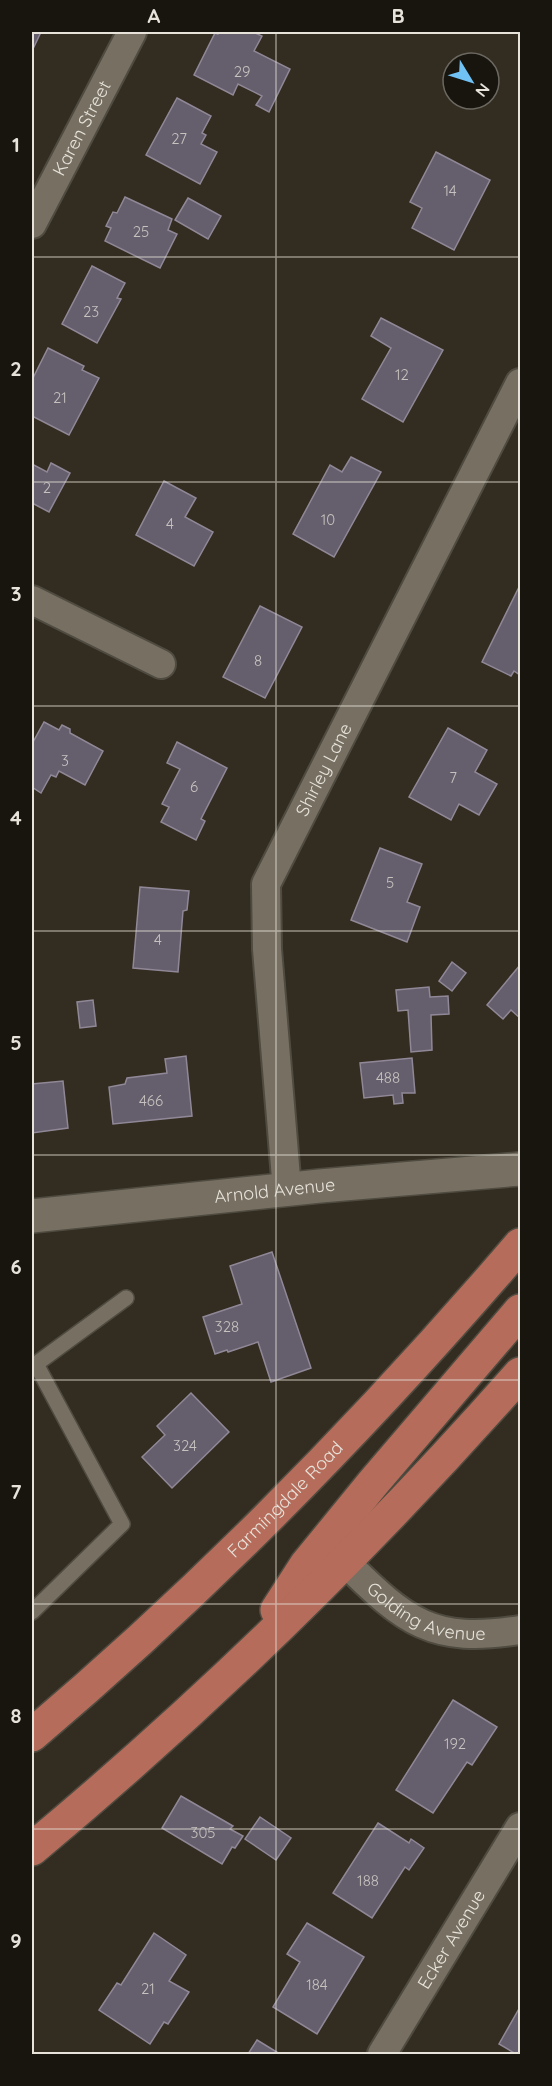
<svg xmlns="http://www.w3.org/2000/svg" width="552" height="2086" font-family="Quicksand,sans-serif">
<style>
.building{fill:#655e6c;stroke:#908897;stroke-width:1.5}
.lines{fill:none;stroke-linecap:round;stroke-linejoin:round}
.lane-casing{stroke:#4f4b40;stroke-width:18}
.street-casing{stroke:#4f4b40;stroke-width:32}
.secondary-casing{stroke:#4f4b40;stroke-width:36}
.primary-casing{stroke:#4f4b40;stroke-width:36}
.lane{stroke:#777062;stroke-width:15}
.street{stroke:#777062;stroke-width:28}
.secondary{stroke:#777062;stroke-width:33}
.primary{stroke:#b56c5a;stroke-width:33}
.grid{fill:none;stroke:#e7e3db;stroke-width:1.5;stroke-opacity:0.55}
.labels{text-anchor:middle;stroke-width:6;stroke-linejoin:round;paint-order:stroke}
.number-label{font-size:15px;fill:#c6c2bf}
.street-label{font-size:18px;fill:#e7e3db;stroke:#18150f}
.neatline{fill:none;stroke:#e7e3db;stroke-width:2}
.grid-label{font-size:20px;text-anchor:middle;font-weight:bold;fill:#e7e3db}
</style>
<rect width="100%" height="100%" fill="#332c20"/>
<g class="building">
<polygon points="32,32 41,32 32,51"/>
<polygon points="219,32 253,32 262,36 254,51 290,69 269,112 256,105 262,96 238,84 233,95 194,75 215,33 218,34"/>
<polygon points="177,98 211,116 202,133 206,135 201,144 217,152 200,184 146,155"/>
<polygon points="436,152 490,180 454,250 412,228 422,208 410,202"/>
<polygon points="125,197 172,219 168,230 177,234 160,268 105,241 111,228 106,226 113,212 117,213"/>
<polygon points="188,198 221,216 208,239 175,220"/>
<polygon points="92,266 125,283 117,298 121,299 97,343 62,324"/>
<polygon points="381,318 443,350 403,422 362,399 391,348 371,336"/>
<polygon points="48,348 84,366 82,370 99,378 69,435 32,416 32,380"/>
<polygon points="351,457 381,472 334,557 293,534 330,465 342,472"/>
<polygon points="51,463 70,473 49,512 32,503 32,464 47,472"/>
<polygon points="164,481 196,498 185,517 213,532 194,566 136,535"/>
<polygon points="520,585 520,675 514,671 511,676 482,662"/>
<polygon points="260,606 302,627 265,698 223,677"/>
<polygon points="44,722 59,730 62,725 70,729 70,733 103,751 85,785 59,771 56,777 51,775 41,793 32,787 32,744"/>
<polygon points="448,728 487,750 475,772 497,784 479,815 459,804 451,820 409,797"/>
<polygon points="177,742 227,768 201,819 205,821 196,840 161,822 169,807 162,804 180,769 167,763"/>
<polygon points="380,848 422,864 407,902 420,907 407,942 351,920"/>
<polygon points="140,887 189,891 187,910 183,911 178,972 133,968"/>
<polygon points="452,962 466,973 452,991 439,981"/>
<polygon points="520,965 520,1018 511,1010 503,1019 487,1005"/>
<polygon points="429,987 430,997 448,996 449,1014 431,1015 432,1050 411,1052 408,1010 398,1011 396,990"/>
<polygon points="93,1000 96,1026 80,1028 77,1002"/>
<polygon points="186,1056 192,1116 113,1124 109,1087 125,1084 127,1078 167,1073 165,1059"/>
<polygon points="412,1058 415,1093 402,1093 403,1103 394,1104 393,1095 364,1098 360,1063"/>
<polygon points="63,1081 68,1128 32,1133 32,1084"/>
<polygon points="272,1252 311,1368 271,1382 258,1342 228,1352 227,1350 215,1354 203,1317 242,1304 230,1266"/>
<polygon points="191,1393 229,1432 172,1488 142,1457 165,1435 157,1426"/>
<polygon points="453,1700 497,1727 472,1765 467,1762 433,1813 396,1790"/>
<polygon points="181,1796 233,1826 230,1829 243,1836 235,1848 232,1847 222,1864 162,1828"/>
<polygon points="260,1817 291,1838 276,1860 245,1839"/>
<polygon points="378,1823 409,1843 411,1839 424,1848 409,1870 405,1867 372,1918 333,1893"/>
<polygon points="307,1923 364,1957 317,2034 273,2007 300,1962 287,1954"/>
<polygon points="154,1933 186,1955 169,1981 189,1992 168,2024 164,2022 150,2044 99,2010 117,1983 121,1985"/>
<polygon points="520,2007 520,2054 516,2054 499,2044"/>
<polygon points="257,2040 280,2054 248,2054"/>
</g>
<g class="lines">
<g class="lane-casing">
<polyline id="lane" points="32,1612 122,1524 36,1364 126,1298"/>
</g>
<g class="street-casing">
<g id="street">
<path id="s1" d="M32,224L132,32"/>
<polyline points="32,600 161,664"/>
<path id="s2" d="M287,1190L267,949L266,884L520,383"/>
<path id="s3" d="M345,1562C406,1622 432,1644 520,1630"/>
<path id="s4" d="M382,2054L520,1827"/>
</g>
</g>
<g class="secondary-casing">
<g id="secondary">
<path id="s5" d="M32,1216L320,1186L520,1169"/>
</g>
</g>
<g class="primary-casing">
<g id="primary">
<polyline points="277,1610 306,1565 373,1483 520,1311"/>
<path id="s6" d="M32,1735C208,1586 370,1420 520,1245"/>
<path d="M32,1849C206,1704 370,1544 520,1374"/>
</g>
</g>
<use href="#lane" class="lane"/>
<use href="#street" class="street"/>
<use href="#secondary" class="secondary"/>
<use href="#primary" class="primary"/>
</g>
<path class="grid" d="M276,32V2054M32,257H520M32,482H520M32,706H520M32,931H520M32,1155H520M32,1380H520M32,1604H520M32,1829H520"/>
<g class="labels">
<g class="number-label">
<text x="242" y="77">29</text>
<text x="179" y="144">27</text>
<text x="450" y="196">14</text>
<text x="141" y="237">25</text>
<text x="91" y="317">23</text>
<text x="402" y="380">12</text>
<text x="60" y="403">21</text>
<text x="47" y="493">2</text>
<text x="328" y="525">10</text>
<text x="170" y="529">4</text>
<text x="258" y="666">8</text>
<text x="65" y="766">3</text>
<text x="453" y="783">7</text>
<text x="194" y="792">6</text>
<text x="390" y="888">5</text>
<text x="158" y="945">4</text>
<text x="388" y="1083">488</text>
<text x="151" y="1106">466</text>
<text x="227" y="1332">328</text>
<text x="185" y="1451">324</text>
<text x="455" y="1749">192</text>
<text x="203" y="1838">305</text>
<text x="368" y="1886">188</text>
<text x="317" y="1990">184</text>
<text x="148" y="1994">21</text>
</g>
<g class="street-label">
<text dy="6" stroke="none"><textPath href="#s1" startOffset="108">Karen Street</textPath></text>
<text dy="6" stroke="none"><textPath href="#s2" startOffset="435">Shirley Lane</textPath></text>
<text dy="6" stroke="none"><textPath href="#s5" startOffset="244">Arnold Avenue</textPath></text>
<text dy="6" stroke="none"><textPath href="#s6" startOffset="346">Farmingdale Road</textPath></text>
<text dy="6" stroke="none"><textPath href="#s3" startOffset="99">Golding Avenue</textPath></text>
<text dy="6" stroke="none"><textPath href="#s4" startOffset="134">Ecker Avenue</textPath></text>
</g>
</g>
<rect width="552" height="2086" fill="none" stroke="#18150f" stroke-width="66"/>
<g transform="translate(471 81) rotate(128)"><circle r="28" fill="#18150f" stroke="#6b6761" stroke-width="1.5"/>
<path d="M0-4.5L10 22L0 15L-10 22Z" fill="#70c1f4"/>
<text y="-9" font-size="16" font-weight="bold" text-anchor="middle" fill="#e7e3db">N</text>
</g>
<rect x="33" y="33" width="486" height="2020" class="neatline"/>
<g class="grid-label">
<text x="154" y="23">A</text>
<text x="398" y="23">B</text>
<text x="16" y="152">1</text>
<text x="16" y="376">2</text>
<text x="16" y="601">3</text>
<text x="16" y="825">4</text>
<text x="16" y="1050">5</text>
<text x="16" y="1274">6</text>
<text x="16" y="1499">7</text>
<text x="16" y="1723">8</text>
<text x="16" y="1948">9</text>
</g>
</svg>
